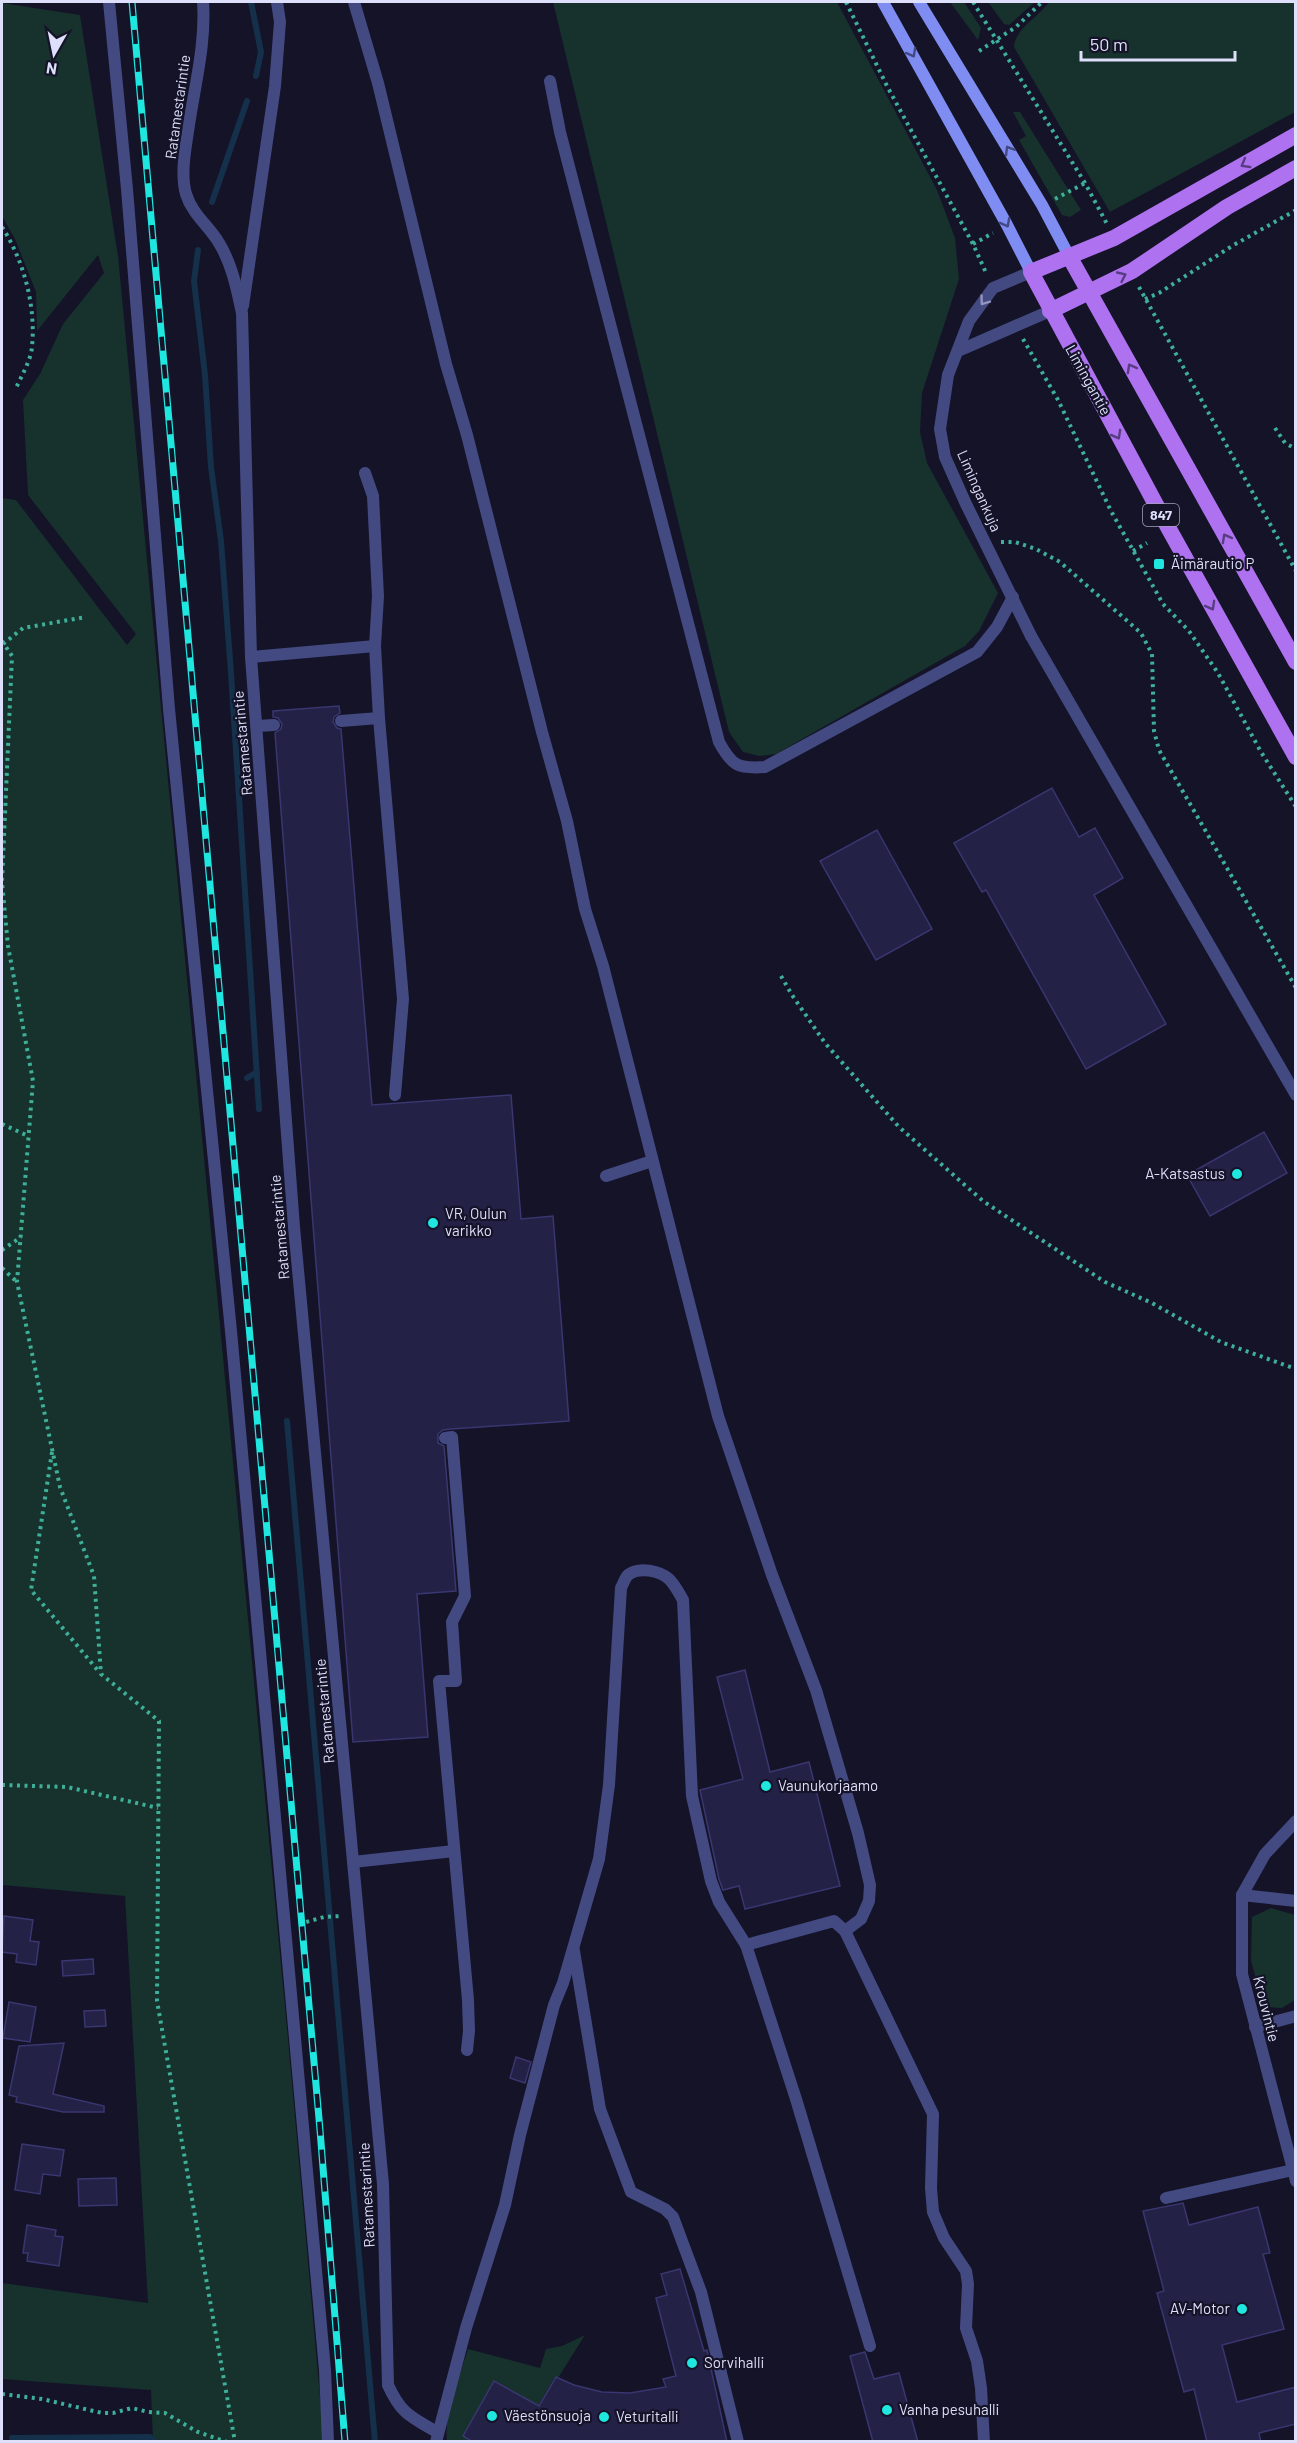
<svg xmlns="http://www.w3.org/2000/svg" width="1297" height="2443" font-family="Barlow,sans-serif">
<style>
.green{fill:#17312d}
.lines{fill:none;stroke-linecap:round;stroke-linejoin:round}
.stream{stroke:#15304a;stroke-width:6}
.building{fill:#242147;stroke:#393670;stroke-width:1.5}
.path{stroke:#3eaf99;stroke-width:4;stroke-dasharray:3 4.5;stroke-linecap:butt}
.service{stroke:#434a82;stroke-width:12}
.minor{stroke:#434a82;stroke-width:12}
.secondary{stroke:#7f8cf1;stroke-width:12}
.primary{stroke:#ae71f0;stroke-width:16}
.rail-casing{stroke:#1fe7df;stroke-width:7}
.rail{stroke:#141328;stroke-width:4.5;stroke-dasharray:14;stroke-linecap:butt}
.oneway{stroke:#444982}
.oneway2{stroke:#593d82}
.oneway3{stroke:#9094be}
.poi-dot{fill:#1fe7df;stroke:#141328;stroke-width:2}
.labels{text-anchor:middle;stroke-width:4.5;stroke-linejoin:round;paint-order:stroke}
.shield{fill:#141328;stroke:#a1a2bc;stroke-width:1.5}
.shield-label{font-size:14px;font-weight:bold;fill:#dedffb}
.street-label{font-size:15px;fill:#dedffb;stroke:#141328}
.poi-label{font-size:15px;fill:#dedffb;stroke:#141328;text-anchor:start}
</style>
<rect width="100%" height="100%" fill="#141328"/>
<g class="green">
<polygon points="553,2 837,2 937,190 955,238 959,279 922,393 920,432 927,463 998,593 979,631 965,646 776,754 759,756 743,752 729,732"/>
<polygon points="950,2 964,2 981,28 978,40"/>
<polygon points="988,2 1035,2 1009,25 1004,24"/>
<path d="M1049,2H1295V112L1110,212L1014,47C1015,28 1039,17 1049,2Z"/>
<polygon points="2,3 80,15 118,256 287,2028 324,2441 153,2441 151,2390 2,2379 2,2283 148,2303 125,1896 2,1885 2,498 16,500 127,645 136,634 28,495 23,400 40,374 63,324 104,273 98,255 37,331 36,292 15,239 2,216"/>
<polygon points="1013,112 1020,112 1081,210 1070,217 1062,215 1019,140 1026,136"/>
<polygon points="1271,1908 1295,1915 1295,2000 1282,2008 1264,2007 1251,1961 1252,1917"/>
<path d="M585,2335L558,2378L555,2377L517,2441L447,2442C444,2410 459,2378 468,2349L540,2368L546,2349L562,2346Z"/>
</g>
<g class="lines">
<g class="stream">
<polyline points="251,2 261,52 256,76"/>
<polyline points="212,202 247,101"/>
<polyline points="198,250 194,281 205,375 211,467 221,541 231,673 259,1109"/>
<polyline points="247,1078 257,1072"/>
<polyline points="287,1421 375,2442"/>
<polyline points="12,2438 150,2437 156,2442"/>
</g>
</g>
<g class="building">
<polygon points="339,706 340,713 334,717 333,722 337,728 341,729 372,1105 511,1095 521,1219 553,1216 569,1421 451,1429 443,1430 438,1434 438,1443 444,1446 456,1591 417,1594 428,1737 353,1742 275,733 281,729 282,724 278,718 273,717 273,711"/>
<polygon points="1052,788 1079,837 1095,828 1123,878 1094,895 1166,1024 1086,1069 986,890 982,892 954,843"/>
<polygon points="877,830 932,929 876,960 820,861"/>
<polygon points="1264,1132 1287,1173 1210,1216 1187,1175"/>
<polygon points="745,1670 770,1772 809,1762 840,1886 745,1909 739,1886 723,1890 719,1879 700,1790 743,1779 717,1677"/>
<polygon points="4,1916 33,1920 30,1941 39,1942 36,1965 16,1962 17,1954 2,1952"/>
<polygon points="93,1959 94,1974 63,1976 62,1961"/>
<polygon points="9,2002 36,2007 30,2042 3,2038"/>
<polygon points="105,2010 106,2026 85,2027 84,2011"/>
<polygon points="64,2043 53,2094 104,2106 104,2112 63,2112 16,2102 17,2097 9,2095 19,2046"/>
<polygon points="516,2057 531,2062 525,2083 510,2078"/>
<polygon points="22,2144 64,2150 60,2176 43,2174 40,2194 15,2190"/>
<polygon points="116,2178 117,2205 79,2206 78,2179"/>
<polygon points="1183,2203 1189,2225 1258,2207 1270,2253 1263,2254 1284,2329 1222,2345 1237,2402 1296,2387 1296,2424 1259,2433 1261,2442 1207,2442 1194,2389 1184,2392 1157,2293 1164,2291 1143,2211"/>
<polygon points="27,2225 56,2230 55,2236 63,2237 59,2266 27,2261 28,2253 23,2253"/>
<polygon points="680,2269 704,2351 707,2350 727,2442 473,2442 463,2436 494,2381 539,2406 556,2377 574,2385 602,2392 630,2393 666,2387 663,2379 676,2376 656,2298 667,2295 661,2274"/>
<polygon points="865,2352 874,2379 899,2373 918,2442 873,2442 850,2356"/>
</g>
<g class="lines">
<g class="path">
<polyline points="846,2 887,86 973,244 987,275"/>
<polyline points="973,2 1085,183 1107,224"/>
<polyline points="979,51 1016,27 1042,2"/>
<polyline points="1055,199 1085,183"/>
<path d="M2,227C24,261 36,306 32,347C31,360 21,377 15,390"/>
<polyline points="973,244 993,233"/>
<polyline points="1139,287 1296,571"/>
<polyline points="1145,299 1159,293 1232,246 1296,210"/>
<polyline points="1023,339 1058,400 1111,511 1163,604 1189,631 1218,673 1261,752 1296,807"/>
<polyline points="1275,428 1285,443 1296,449"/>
<polyline points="1001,542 1015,542 1036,549 1060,562 1141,633 1152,654 1154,731 1159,750 1296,988"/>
<polyline points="1133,551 1147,543"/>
<polyline points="2,641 12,656 2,882 8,946 33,1081 17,1282 60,1487 94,1576 101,1674 159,1721 157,2001 235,2442"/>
<polyline points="3,644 23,628 86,617"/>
<polyline points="781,976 792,995 825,1043 899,1127 983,1201 1105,1282 1152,1303 1221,1342 1296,1369"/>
<polyline points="2,1124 28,1136"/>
<polyline points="2,1250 21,1237"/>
<polyline points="2,1268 17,1282"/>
<polyline points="52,1452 31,1590 100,1673"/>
<polyline points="2,1785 67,1787 158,1808"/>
<polyline points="299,1924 324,1917 342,1916"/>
<polyline points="2,2394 42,2399 102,2413 113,2413 132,2408 148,2412 165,2413 198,2432 227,2442"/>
</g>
<g class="service">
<polyline points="109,2 127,189 169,709 231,1331 325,2370 328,2442"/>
<path d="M203,2C206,43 195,84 189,125C186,146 180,173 186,194C192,214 209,226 219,243C232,264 237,290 242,313L251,657L294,1227L383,2184L388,2385C401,2414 411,2417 437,2432"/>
<polyline points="354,2 378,83 446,364 467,435 542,732 567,821 585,909 603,966 718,1416 772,1575 816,1690 858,1833 870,1885 869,1901 861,1919 845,1931"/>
<path d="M550,81L560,132L719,742C732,766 738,769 765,767L977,652L997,627L1013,597"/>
<polyline points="243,306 275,86 280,22 277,2"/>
<polyline points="365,473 373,496 378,596 375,646 379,718 403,999 395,1095"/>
<polyline points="1031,636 1296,1095"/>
<polyline points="251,657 375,646"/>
<polyline points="341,721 379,718"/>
<polyline points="257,726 274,725"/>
<polyline points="606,1176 652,1161"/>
<polyline points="445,1438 452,1437 465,1596 452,1622 456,1681 439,1681 468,2000 469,2031 467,2050"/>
<polyline points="353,1862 454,1851"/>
<polyline points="1242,1895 1296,1901"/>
<polyline points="746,1945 796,2099 870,2346"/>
<polyline points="574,1951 600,2109 631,2192 665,2209 673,2217 701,2292 738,2442"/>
<polyline points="1255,2027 1296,2016"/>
<polyline points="1166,2198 1293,2170"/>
<path d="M436,2442L466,2328L505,2205L520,2135L554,2005L563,1983L599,1859L609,1785L621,1588C623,1584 625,1578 628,1575C639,1566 660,1571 669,1579C675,1585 679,1593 683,1600L692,1796L711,1881L719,1902L746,1945L834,1921L845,1931L933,2114L931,2188L933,2212L944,2238L966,2271L968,2284L966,2328L977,2361L981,2388L984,2442"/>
</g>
<g class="minor">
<polyline points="1031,272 993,288 969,321 948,375 940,429 945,457 966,504 1031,636"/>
<polyline points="958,351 1050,311"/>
<polyline points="1296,1821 1265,1854 1242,1895 1242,1974 1296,2181"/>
</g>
<g class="secondary">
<polyline points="883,2 1007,225 1031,272"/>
<polyline points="919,2 1042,205 1069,256"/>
</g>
<g class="primary">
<polyline points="1296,135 1114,238 1031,272 1169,529 1296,757"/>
<polyline points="1069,256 1296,662"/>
<polyline points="1050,311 1132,271 1227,207 1296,168"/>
</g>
<g class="rail-casing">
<polyline id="rail" points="132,2 320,2130 345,2442"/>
</g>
<use href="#rail" class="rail"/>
</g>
<defs><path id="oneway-chevron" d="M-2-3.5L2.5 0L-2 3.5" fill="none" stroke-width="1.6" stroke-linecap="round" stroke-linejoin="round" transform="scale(1.5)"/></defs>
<g class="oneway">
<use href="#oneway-chevron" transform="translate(912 53) rotate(61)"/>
<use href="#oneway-chevron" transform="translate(1009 150) rotate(-121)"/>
<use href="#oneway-chevron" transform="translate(1006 223) rotate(62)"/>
</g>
<g class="oneway2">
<use href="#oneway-chevron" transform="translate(1245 164) rotate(150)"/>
<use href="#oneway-chevron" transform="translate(1122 276) rotate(-25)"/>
<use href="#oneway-chevron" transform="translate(1131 368) rotate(-119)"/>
<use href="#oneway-chevron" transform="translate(1117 435) rotate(61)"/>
<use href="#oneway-chevron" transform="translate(1226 538) rotate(-119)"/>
<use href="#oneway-chevron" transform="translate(1211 606) rotate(61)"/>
</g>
<use class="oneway3" href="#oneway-chevron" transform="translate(984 301) rotate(126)"/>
<g class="poi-dot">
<rect x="1153" y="558" width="12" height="12" rx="3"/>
<circle cx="1237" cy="1174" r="6"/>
<circle cx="433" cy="1223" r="6"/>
<circle cx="766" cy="1786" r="6"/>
<circle cx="1242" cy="2309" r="6"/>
<circle cx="692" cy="2363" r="6"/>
<circle cx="887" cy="2410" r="6"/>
<circle cx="492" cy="2416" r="6"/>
<circle cx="604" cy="2417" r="6"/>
</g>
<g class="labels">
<rect class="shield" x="1143" y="504" width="36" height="22" rx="4.5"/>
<g class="shield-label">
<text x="1161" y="520">847</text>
</g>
<g class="street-label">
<text transform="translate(178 107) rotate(-82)" y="5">Ratamestarintie</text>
<text transform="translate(1088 380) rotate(61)" y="5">Limingantie</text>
<text transform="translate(979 491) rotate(66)" y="5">Limingankuja</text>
<text transform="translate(243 743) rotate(-95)" y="5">Ratamestarintie</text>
<text transform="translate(280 1227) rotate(-95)" y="5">Ratamestarintie</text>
<text transform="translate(325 1711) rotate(-95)" y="5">Ratamestarintie</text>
<text transform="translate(1266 2009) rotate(76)" y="5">Krouvintie</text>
<text transform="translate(367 2195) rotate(-93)" y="5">Ratamestarintie</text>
</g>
<g class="poi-label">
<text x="1171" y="569">Äimärautio P</text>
<text x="1225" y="1179" text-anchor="end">A-Katsastus</text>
<text x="445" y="1219">VR, Oulun<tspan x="445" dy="17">varikko</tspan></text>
<text x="778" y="1791">Vaunukorjaamo</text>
<text x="1230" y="2314" text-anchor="end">AV-Motor</text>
<text x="704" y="2368">Sorvihalli</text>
<text x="899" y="2415">Vanha pesuhalli</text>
<text x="504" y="2421">Väestönsuoja</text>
<text x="616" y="2422">Veturitalli</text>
</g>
</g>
<rect width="1297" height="2443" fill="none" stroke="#dedffb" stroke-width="6"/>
<g transform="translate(54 54) rotate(189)" stroke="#141328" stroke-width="4.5" paint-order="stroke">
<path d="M0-4.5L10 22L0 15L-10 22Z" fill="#dedffb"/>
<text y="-9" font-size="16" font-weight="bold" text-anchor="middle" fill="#dedffb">N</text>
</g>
<path d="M1081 51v9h154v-9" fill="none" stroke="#dedffb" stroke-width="3"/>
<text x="1090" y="51" font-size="18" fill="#dedffb" stroke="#141328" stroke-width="4.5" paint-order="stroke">50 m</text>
</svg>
